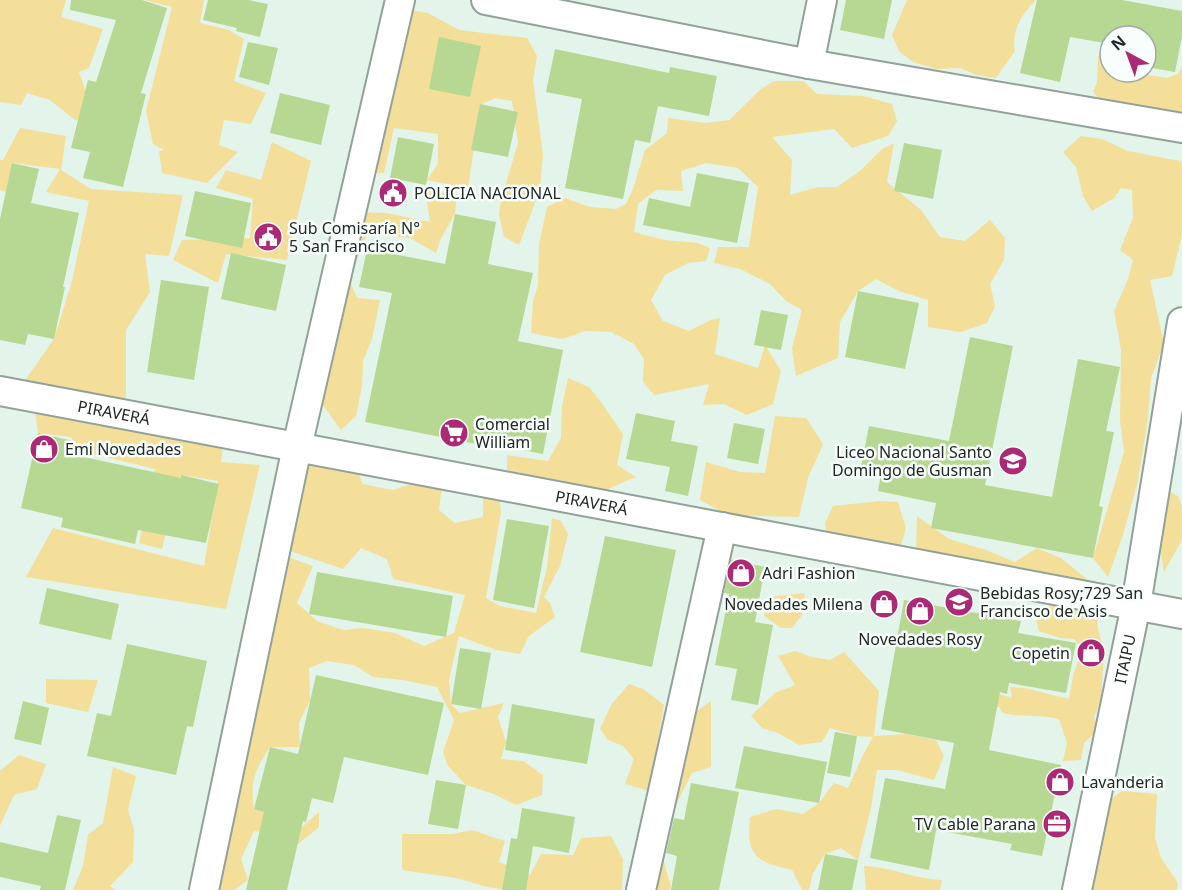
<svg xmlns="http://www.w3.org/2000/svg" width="1182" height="890" font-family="'Noto Sans',sans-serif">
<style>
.green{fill:#f3df99}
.building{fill:#b7d892}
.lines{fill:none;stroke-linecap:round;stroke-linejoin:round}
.minor-casing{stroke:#92a199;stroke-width:32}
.minor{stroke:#fff;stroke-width:28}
.labels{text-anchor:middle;stroke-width:5;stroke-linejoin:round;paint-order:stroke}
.poi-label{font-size:16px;fill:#222825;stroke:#f8fefb;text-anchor:start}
.street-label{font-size:16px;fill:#222825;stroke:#f8fefb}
</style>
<rect width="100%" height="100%" fill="#e3f4eb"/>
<g class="green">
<polygon points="0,0 66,0 61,17 103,29 89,68 79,72 90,104 89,118 75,120 50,100 27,93 21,105 0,102"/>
<polygon points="145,0 204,0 200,23 229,30 244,39 234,81 266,93 251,124 224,120 219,145 238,152 207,183 162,173 159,151 164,150 153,144 146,111 172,7"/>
<path d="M907,0H1036C1022,14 1011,30 1015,51L996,78L976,75L960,68L936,69L913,62L899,51L892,35Z"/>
<polygon points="393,7 428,13 459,30 527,38 537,56 533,80 543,154 540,190 519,245 504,237 499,214 501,200 518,143 512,101 495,98 480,105 468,188 427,180 438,164 438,134 394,128 384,173 357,174"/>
<polygon points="1110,52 1110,72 1118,72 1120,80 1136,73 1167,78 1178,74 1182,67 1182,122 1099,99 1093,92 1097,82 1098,56"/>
<polygon points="774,81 803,81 817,94 863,96 892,104 897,121 888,136 852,148 834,129 772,137 792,160 790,195 818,187 837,187 860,171 882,149 894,143 887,182 921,210 940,237 965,241 990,220 1005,238 1004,260 990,284 995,306 987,323 961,332 928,327 928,300 899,291 876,279 858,291 840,322 838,358 796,376 792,348 802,310 786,301 770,284 740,269 714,263 718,247 749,247 758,187 738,168 706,163 681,171 683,191 656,190 638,204 634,232 664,240 698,243 710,248 706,261 688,263 665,275 651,300 663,321 689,331 711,320 720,318 715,354 758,368 765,345 781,371 773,404 747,415 724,404 703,405 709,384 654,395 643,382 644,359 634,344 611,332 585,331 562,339 531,333 533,302 538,284 539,244 547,207 565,198 590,207 616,209 626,204 633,189 645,150 667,133 668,118 706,123 729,120 761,89"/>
<polygon points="20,128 66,136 61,170 91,189 183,195 169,256 145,254 150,292 126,330 126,408 21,386 54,339 72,281 89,201 46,192 60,169 13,163 6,192 0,190 0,160 3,160"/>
<polygon points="1081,136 1102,139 1128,151 1180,161 1182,163 1182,234 1172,276 1150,280 1164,343 1151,378 1148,418 1138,481 1123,535 1108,577 1093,558 1124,452 1120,420 1121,350 1114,311 1128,279 1133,260 1120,250 1133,218 1132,190 1121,188 1114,198 1092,211 1083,196 1076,167 1063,152"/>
<polygon points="272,142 311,161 287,260 226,254 218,283 173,260 182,240 250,238 253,199 216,188 226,170 261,180"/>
<polygon points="425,190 457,194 455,214 441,238 436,253 410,238 367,234 349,280 357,298 380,300 372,339 363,361 362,386 356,416 341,430 323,405 319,372 348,212 387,213 430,222"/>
<polygon points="568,378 589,387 601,402 623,434 617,465 636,477 603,491 507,470 507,455 548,461 561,438 562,406"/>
<polygon points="35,410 224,437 221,462 260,465 226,609 26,577 53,528 204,566 218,481 181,475 162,549 139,543 155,469 80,451 71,437 38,433"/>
<polygon points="775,416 806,418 823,444 808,478 799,517 728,515 700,500 706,462 740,472 765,473"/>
<path d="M323,458L356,469L363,484L393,490L411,484L428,483L442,484L439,510L455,523L483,517V493L499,492L501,513L486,598L500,606L536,613L547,567L552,518L561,521L568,534L560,566L544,597L550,603L555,617L529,636L520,654L496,650L459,636L449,680L451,704L460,713L504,703L498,717L506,742L501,759L523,761L543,775L542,795L516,805L494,794L466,785L448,766L443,752L454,720L437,687L403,680L373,677L354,665L327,661L309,668L310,700L299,723L300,747H270C254,772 250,780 254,809L277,815L302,827L319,812V827L297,845L278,834L254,831L241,859L248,880L234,890H205L282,555L313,566L297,603L317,621L343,630L363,628L395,633L424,646L454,633L465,595L393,579L387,559L361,548L343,569L287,550L305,466Z"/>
<polygon points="1162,488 1178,496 1182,507 1182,540 1164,572 1153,505"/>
<polygon points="880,501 898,502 906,528 900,549 883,543 828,546 825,523 833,506"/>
<polygon points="917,516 949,539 986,550 1015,562 1037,548 1061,558 1094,585 916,551"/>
<polygon points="805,593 802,615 792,628 781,628 764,616 768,597"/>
<path d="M1046,606L1086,607L1097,615L1098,629L1104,651L1101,699L1094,718L1098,730L1084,743L1081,760L1063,761L1067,743L1059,719C1040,714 1021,718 1003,713L999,707H989L999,694L1012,698L1010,687L1025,688L1069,699L1073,676L1082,649L1074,639L1060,638L1039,631L1035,616Z"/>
<path d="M795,651L812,657L830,660L844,652L879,691L874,736L905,734L936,740L944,756L934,780L897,770H877L871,808L858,860L841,848L825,854L813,873L809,890H802L792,870C755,862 746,855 750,817L776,809L803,814L819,803L834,783L848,788L863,755L873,737L857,736L830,728L822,742L799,745L778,733L762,728L751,716L775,693L795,685L778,656Z"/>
<polygon points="46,679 98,680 88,712 46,703"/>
<polygon points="629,684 643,689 664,705 649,791 625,784 634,759 623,746 608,740 600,729 611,705"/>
<path d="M711,701V767L692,773C683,791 663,828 662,847C662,860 668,875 671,887L670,890H646L694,713Z"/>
<polygon points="19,755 46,764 37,789 14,795 0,826 0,771"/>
<polygon points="113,767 136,776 128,810 134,829 133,862 110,886 116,890 73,890 83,866 88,835 103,823"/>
<polygon points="1122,791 1157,794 1155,838 1161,858 1178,883 1177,890 1088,890 1099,864 1100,807"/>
<polygon points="472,830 505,841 499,862 530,875 541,854 573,855 581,838 611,836 623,859 622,890 507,890 487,887 456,878 402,870 402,834 453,834"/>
<path d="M864,866C891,867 914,879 942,880L940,890H866Z"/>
</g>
<g class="building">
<polygon points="71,0 142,0 167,8 141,93 146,94 123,187 83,178 90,152 71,148 88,80 96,82 116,20 70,10"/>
<polygon points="208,0 248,0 268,4 260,37 236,31 237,28 203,20"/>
<polygon points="846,0 892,0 884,39 840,30"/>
<polygon points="1037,0 1122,0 1182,11 1182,36 1175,72 1146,67 1146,36 1110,36 1110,44 1070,37 1060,82 1020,73"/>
<polygon points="439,37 481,46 470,97 429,89"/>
<polygon points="248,42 278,48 269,85 239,77"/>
<polygon points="555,49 669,73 670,67 717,76 709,116 658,106 650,143 635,140 623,199 565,188 582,99 546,92"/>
<polygon points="280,93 330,105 321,145 270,133"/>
<polygon points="480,104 518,112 508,157 471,150"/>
<polygon points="398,137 434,144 426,185 390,178"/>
<polygon points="904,143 942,150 933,199 894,191"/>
<polygon points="12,163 39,169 31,203 79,213 63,287 65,287 54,339 28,334 25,345 0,340 0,219"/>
<polygon points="697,173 749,183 737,243 643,225 649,198 690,207"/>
<polygon points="195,191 251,203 242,248 185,236"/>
<polygon points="455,214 496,222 488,264 533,273 518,341 563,350 543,454 477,441 476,444 365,422 392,293 359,287 367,249 445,264"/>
<polygon points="231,253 286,265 276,311 221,299"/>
<polygon points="161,280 209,287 194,380 147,372"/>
<polygon points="858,291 919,303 905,369 845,357"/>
<polygon points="761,310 788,315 781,350 754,345"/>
<polygon points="970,337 1013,346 985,485 1052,497 1078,359 1120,367 1106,431 1114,432 1099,506 1103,507 1093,558 931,528 936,503 878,491 881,474 860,471 869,426 949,441"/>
<polygon points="636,413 675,421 671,441 698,446 688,496 665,491 670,467 626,459"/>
<polygon points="734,423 765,429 758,464 727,458"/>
<polygon points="38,433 73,441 70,454 181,478 181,475 219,484 206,543 138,530 135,544 61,527 63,518 21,508"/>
<polygon points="507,519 549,526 534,608 493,600"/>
<polygon points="605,536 676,550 652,667 580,652"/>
<polygon points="731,560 765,567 755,622 773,625 758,705 731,700 737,669 715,665 729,594 724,593"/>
<polygon points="317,572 453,596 446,637 309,614"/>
<polygon points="47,588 119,604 111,640 39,624"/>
<polygon points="904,600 1021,621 1018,633 1076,643 1066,693 1009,683 1007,694 1000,692 989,750 1061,765 1042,856 1010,850 1012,844 936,830 929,870 870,858 885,778 945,789 954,743 881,729"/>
<polygon points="127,644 207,661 193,727 187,726 176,775 87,756 97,713 111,716"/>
<polygon points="460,648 491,653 481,709 451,704"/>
<polygon points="316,675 444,703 428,775 344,757 333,803 312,798 306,822 303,821 287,890 246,890 264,812 254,809 270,747 298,754"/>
<polygon points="23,701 49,708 41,745 14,739"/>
<polygon points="512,704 595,719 587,764 505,750"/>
<polygon points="835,732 857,736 850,777 827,773"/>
<polygon points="744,746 827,762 819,803 735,788"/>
<polygon points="436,780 466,785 458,829 428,824"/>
<polygon points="691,783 739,792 719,890 671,890 677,856 666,853 674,818 684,820"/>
<polygon points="522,808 575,817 569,853 533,846 526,890 502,890 511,838 517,839"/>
<polygon points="57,815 81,820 65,890 40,890 41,886 0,877 0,842 48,853"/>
<polygon points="825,854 858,860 852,890 818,890"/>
</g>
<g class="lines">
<g class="minor-casing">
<g id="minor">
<polyline points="486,0 809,64 1182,128"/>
<polyline points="809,64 822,0"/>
<path id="s1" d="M0,391L1182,614"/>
<polyline points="204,890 297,447 400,0"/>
<polyline points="641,890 722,527"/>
<path id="s2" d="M1077,890L1136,605L1182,322"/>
</g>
</g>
<use href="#minor" class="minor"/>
</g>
<defs>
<g id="civic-disc" transform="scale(1.5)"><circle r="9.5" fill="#ac2a75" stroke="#f8fefb"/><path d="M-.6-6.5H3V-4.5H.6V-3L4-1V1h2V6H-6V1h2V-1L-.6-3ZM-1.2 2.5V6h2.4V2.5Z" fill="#fff"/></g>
<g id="supermarket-disc" transform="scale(1.5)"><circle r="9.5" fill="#ac2a75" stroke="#f8fefb"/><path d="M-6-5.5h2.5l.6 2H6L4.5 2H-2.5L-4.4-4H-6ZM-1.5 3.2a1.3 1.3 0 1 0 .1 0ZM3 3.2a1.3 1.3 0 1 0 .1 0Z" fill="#fff"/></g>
<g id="shop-disc" transform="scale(1.5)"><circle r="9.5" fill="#ac2a75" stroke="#f8fefb"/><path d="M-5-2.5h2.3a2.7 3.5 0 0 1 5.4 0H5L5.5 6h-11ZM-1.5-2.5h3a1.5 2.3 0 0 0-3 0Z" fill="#fff"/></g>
<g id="university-disc" transform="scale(1.5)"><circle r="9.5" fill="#ac2a75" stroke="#f8fefb"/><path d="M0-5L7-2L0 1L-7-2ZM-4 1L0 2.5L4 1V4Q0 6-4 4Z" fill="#fff"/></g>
<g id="school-disc" transform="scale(1.5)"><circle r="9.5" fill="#ac2a75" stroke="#f8fefb"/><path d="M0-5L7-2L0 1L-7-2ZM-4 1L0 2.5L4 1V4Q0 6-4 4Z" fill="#fff"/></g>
<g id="office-disc" transform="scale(1.5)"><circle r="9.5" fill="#ac2a75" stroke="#f8fefb"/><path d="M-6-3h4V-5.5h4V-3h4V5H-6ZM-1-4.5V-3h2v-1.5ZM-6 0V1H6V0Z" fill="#fff"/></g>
</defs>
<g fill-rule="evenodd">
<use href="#civic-disc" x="393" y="193"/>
<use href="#civic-disc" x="268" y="237"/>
<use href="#supermarket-disc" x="454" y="433"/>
<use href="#shop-disc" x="44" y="449"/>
<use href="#university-disc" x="1013" y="461"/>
<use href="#shop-disc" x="741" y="573"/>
<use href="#school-disc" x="959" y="602"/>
<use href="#shop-disc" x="884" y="604"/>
<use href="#shop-disc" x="920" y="611"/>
<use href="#shop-disc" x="1091" y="653"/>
<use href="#shop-disc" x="1060" y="782"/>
<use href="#office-disc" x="1057" y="824"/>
</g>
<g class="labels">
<g class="poi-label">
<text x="414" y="199">POLICIA NACIONAL</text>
<text x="289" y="234">Sub Comisaría N°<tspan x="289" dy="18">5 San Francisco</tspan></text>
<text x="475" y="430">Comercial<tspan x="475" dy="18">William</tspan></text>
<text x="65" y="455">Emi Novedades</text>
<text x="992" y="458" text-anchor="end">Liceo Nacional Santo<tspan x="992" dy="18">Domingo de Gusman</tspan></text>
<text x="762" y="579">Adri Fashion</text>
<text x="980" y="599">Bebidas Rosy;729 San<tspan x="980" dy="18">Francisco de Asis</tspan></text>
<text x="863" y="610" text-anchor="end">Novedades Milena</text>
<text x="920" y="645" text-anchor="middle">Novedades Rosy</text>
<text x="1070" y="659" text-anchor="end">Copetin</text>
<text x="1081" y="788">Lavanderia</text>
<text x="1036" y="830" text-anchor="end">TV Cable Parana</text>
</g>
<g class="street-label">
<text dy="6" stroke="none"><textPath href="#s1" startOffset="116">PIRAVERÁ</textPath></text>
<text dy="6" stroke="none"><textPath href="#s1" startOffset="602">PIRAVERÁ</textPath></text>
<text dy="6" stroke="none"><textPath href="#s2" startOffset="236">ITAIPU</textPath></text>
</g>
</g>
<g transform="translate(1128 54) rotate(319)"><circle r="28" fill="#f8fefb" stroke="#a2a8a5" stroke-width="1.5"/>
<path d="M0-4.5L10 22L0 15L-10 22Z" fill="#ac2a75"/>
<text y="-9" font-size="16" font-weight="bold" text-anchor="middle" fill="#222825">N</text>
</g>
</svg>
